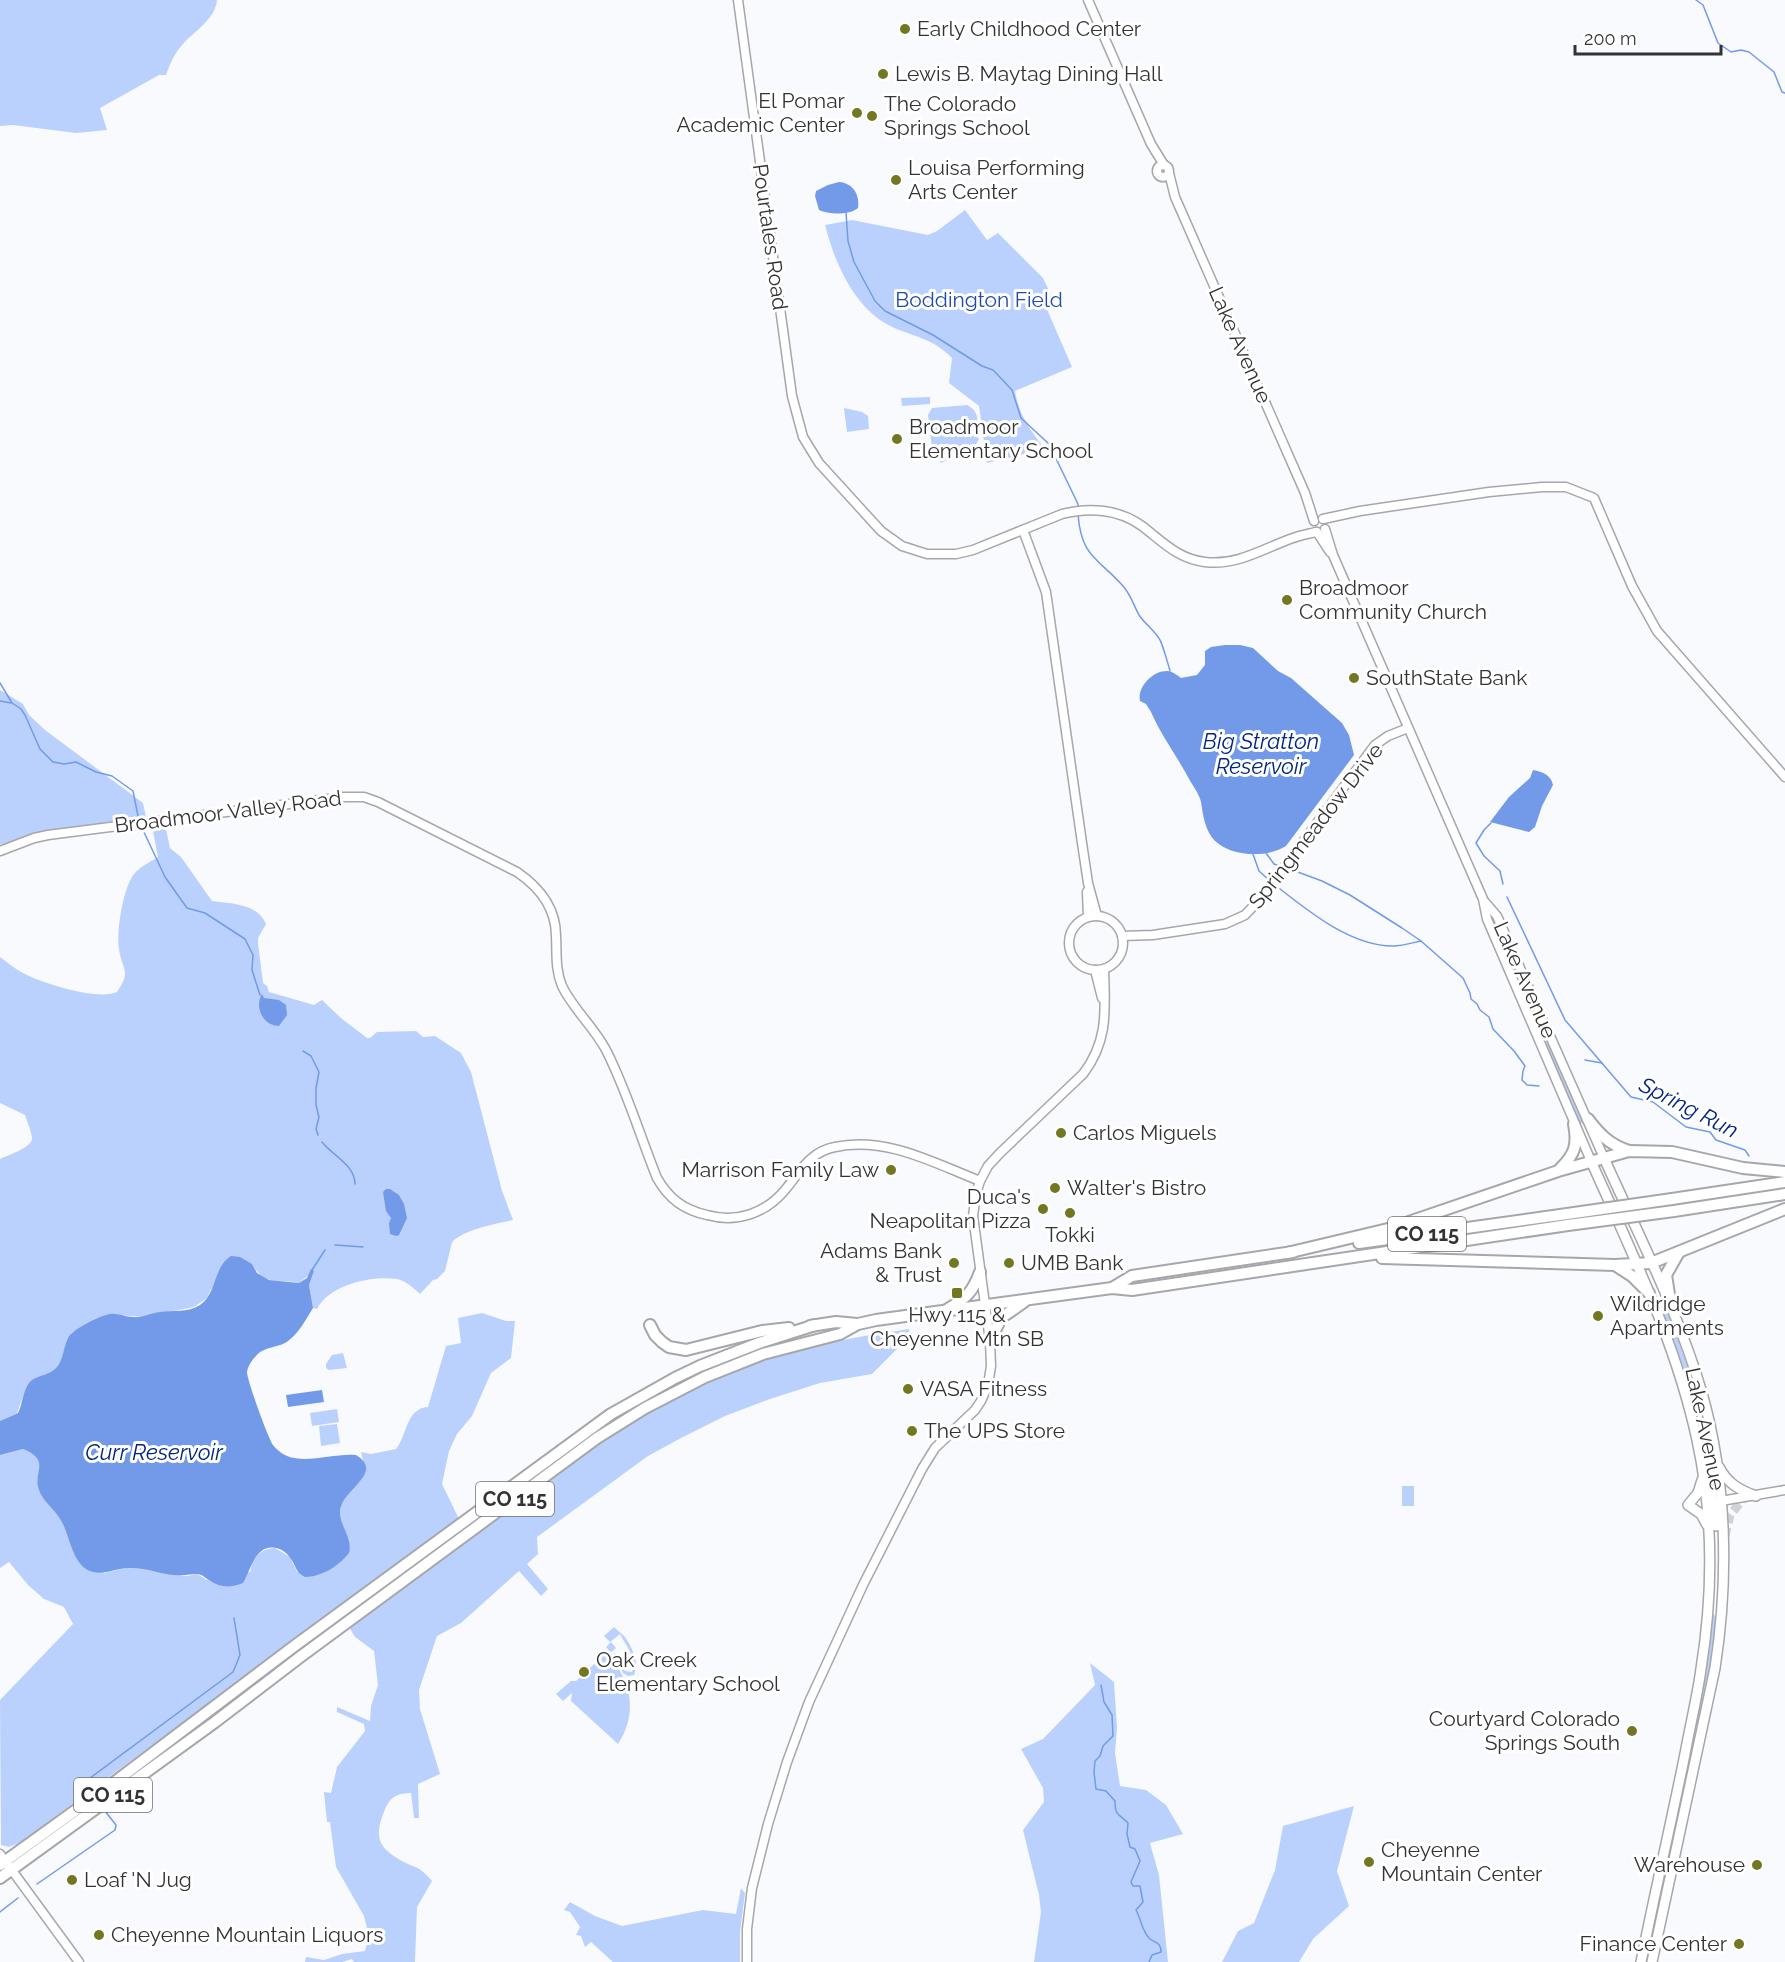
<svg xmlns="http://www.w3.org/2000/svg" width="1785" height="1962" font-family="Raleway,sans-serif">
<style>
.green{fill:#bbd1fd}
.water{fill:#729ae9}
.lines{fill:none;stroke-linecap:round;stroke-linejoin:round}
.stream{stroke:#729ae9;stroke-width:1.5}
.primary-tunnel{stroke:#d1d2d6;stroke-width:9;stroke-dasharray:9 4.5;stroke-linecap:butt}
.secondary-casing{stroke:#a5a7aa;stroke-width:11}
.primary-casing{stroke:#a5a7aa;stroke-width:12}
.highway-casing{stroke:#a5a7aa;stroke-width:14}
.secondary{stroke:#fff;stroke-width:8}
.primary{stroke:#fff;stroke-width:9}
.highway{stroke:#fff;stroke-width:10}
.highway-bridge-casing{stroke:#a5a7aa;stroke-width:14;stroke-linecap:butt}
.highway-bridge{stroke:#fff;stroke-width:10}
.poi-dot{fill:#727822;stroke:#fff;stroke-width:2}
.labels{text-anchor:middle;stroke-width:6;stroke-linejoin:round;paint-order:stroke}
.shield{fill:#fff;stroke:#707072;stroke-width:1.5}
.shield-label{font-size:20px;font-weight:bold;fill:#333335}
.poi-label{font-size:21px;fill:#333335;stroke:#fff;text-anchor:start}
.street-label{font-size:21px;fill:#333335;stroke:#fff}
.park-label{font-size:21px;fill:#224ba7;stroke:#fff}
.water-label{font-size:22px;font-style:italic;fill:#03257f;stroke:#fff}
</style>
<rect width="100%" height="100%" fill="#f8fafe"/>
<g class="green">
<path d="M0,0H217C215,20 194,31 182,45C174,54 170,64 166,75H159L100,108L107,130L76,133L13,125L0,126Z"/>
<path d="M965,210L987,240L998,233L1043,278L1055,303L1046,307L1072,367L1015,391C1019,415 1030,430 1045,449L987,463L979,406L949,383L952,358C930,335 908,337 883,322C851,301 834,260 825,225L852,220L928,235L937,231Z"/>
<polygon points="930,397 930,404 902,406 901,398"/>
<path d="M967,405C979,411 980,422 973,433L979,439L975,446L941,463L938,455L933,457L928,415L932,408Z"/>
<polygon points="844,408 862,412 868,416 869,429 847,432"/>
<polygon points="0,690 23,704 29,715 45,730 143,803 146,817 40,832 30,834 3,845 0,844"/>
<path d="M165,824L170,848L181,857L212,901C232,904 257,903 266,924L258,938V943L263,983L267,986L269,992L314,1005L322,1000L342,1019L367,1038H370L377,1032L416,1031L423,1037L435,1036L461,1053L471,1072L502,1191L513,1220C495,1224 465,1229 452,1242L445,1271L437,1279L433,1280L420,1294C414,1288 406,1281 397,1279C371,1275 329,1285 317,1309L313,1308L309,1285L314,1271L299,1283C278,1278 265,1287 252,1264L211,1289L207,1298L194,1307L168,1312H160L144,1317L108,1314L73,1332L67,1340L62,1359L56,1368L50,1373L32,1380L27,1385L17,1413L0,1421V1159C8,1155 31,1148 32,1139C32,1132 27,1122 25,1115L0,1103V957C7,962 15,969 23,973C41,983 98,1001 117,992C132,970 122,971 119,949C116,933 123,891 132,877C137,868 150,862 158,857L152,826Z"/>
<polygon points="1494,922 1536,1011 1584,1121 1579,1124"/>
<polygon points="1666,1307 1698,1395 1691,1397 1679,1358 1660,1309 1664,1311"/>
<path d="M482,1313L506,1321H515L511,1358L491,1373L472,1416L457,1434L449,1451L442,1484L459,1519L19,1843L9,1847L1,1845L0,1700L73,1624L64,1607L44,1599L28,1585L9,1562L0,1568V1455L23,1449C52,1461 33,1472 39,1487C44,1499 53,1508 60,1518C65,1525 66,1533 70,1539C77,1552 93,1563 104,1573L126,1568H140L156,1572L187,1576L197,1574L207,1580L250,1572C253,1558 259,1549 275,1548L290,1557L297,1572L346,1557L350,1548C348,1534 337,1521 341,1506C348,1480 372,1491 361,1452L371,1454L396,1449C407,1436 406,1408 428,1407L446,1346L461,1343L458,1318Z"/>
<path d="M909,1329L910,1336L872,1374L820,1383L770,1399L725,1416L683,1437L648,1456L537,1537L538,1554L527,1564L548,1589L541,1596L519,1571L461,1623L437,1636L419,1690L420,1709L440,1774L418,1784L419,1818H414L411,1793C399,1793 391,1796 386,1807C373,1837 377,1848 406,1863C411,1866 418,1867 422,1871C426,1874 429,1878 432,1881L417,1907L415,1962H354L352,1959L342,1962H305L306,1957L324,1960L342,1954L365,1951L369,1936L364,1916L336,1867L330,1822H327L324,1792L331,1793L337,1767L365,1731L364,1724L337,1712V1707L370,1721L371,1706L378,1685L374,1651L355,1637L349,1627L589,1451C646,1411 706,1377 773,1357C817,1343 863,1336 909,1329Z"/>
<polygon points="343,1353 347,1368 329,1370 326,1368 326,1364 332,1355"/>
<polygon points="337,1409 339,1422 312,1426 310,1413"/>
<polygon points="337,1424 340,1443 321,1446 319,1426"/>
<rect x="1402" y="1486" width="12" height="20"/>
<polygon points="1712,1612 1715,1616 1718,1613 1711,1667 1699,1726 1695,1726"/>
<path d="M614,1627C618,1631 621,1633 625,1637C632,1647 640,1664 634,1675L628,1676L623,1673L613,1653H616L625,1671L632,1672C637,1658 626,1646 620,1634L610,1642L604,1636Z"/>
<path d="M611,1642L616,1648L608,1655C632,1681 638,1714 618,1744L571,1701L572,1693L563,1701L556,1694L571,1681H576L606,1653L605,1652L608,1649L606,1647Z"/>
<polygon points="1090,1663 1114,1682 1117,1728 1115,1753 1120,1786 1146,1790 1166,1805 1183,1834 1150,1843 1159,1875 1168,1962 1034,1962 1041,1912 1039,1895 1023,1830 1044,1802 1043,1788 1021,1749 1043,1739 1095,1685"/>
<polygon points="1354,1806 1337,1871 1349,1906 1313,1939 1299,1962 1222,1962 1238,1931 1254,1923 1275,1870 1283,1826"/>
<polygon points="741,1888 745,1893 740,1932 740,1962 613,1962 591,1942 585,1947 581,1936 576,1935 580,1927 570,1912 564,1910 570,1902 595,1916 622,1926 703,1910 736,1914"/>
</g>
<g class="water">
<path d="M839,182C853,183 860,195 858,208C850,215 829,215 819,210L815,196L816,191L828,185Z"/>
<path d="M1225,645H1240L1253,648L1278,671L1291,678L1342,723L1349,735L1354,755L1286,846C1267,858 1232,857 1215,841C1205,831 1203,815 1201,802C1199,793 1192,785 1188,777C1176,755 1161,735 1151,712L1146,704L1140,701C1137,687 1153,670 1168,671C1173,672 1177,675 1181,678L1197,675L1205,665V651L1211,647Z"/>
<path d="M1533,770C1543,772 1551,775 1553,785L1542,806L1535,827L1529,832L1490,822L1509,797L1530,778Z"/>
<path d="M262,994L264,998L279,1000L286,1005L287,1015L279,1026C263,1026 254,1007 262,994Z"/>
<polygon points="386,1189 390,1189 399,1195 404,1204 407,1218 399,1235 396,1236 390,1234 389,1223 391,1218 386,1211 383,1192"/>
<path d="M231,1256L240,1257L252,1264L257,1273L269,1280L299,1283L307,1278L311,1269L314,1271L309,1285L313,1308C306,1319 299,1333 288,1341C279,1348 264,1346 256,1356C252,1360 248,1366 247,1372C247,1380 268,1438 273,1445C276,1449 282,1454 287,1456C308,1464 334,1453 356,1455C383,1471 348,1488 342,1504C334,1521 354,1536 349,1553C339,1566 321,1577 305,1577C296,1573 296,1566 291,1559C288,1554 282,1549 276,1548C255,1544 251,1570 243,1583C230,1588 221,1588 209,1580C205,1578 202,1574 197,1574C189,1574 182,1576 174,1575C159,1574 145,1567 129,1568C117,1568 105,1575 93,1572C70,1566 71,1532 58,1516C52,1507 43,1501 39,1490C32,1472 52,1461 23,1449L0,1455V1421L18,1413C23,1404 23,1386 32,1380C40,1375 49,1375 56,1368C64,1359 63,1348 68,1338C71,1330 101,1315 110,1314C118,1313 125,1317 133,1317C143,1318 150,1313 160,1312C172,1310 188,1313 200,1305C217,1294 213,1267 231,1256Z"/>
<polygon points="322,1390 324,1402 288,1407 286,1395"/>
</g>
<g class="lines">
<g class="stream">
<polyline points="1696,0 1703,5 1718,43 1731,52 1741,50 1749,52 1774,72 1782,92 1785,93"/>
<polyline points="846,212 848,241 854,262 875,301 885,311 933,335 982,366 993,370 996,373 1012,390 1021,418 1049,444 1078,504 1078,509"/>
<path d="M1078,514C1081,557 1098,558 1123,586C1131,595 1134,606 1139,615C1145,624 1155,631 1160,640C1162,643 1169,667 1170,671"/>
<polyline points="0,683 12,703 21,709 25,715 40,749 53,762 64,764 76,762 96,772 112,776 133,791 138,816"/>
<polyline points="0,701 11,703"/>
<polyline points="1491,823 1484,830 1476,843 1484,856 1500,871 1503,884"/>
<polyline points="143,830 165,877 187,908 205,913 245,939 253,955 252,970 260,995"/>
<polyline points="1266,853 1274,864 1280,866"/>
<polyline points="1253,854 1259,871 1269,880"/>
<polyline points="1287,868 1322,881 1350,895 1402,928 1421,941 1463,978 1470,993 1471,999 1477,1004 1480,1010 1489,1017 1493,1029 1514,1051 1525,1066 1523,1071 1522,1080 1527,1085 1539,1086"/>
<path d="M1275,885C1307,910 1350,946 1393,946C1402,946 1412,943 1421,941"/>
<polyline points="1507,897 1565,1020 1631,1097 1653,1102 1686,1127 1710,1132 1716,1140 1745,1150 1749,1156"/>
<polyline points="303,1051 311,1056 319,1072 316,1088 316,1105 319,1117 316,1129 318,1135"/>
<polyline points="1585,1060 1602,1063"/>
<path d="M322,1142C333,1156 355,1165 355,1184"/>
<polyline points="335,1245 363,1247"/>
<polyline points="312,1270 325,1250"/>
<path d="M1101,1685L1104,1702L1112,1715L1113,1736L1103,1746L1100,1756L1095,1761L1094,1772L1096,1789L1106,1791L1115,1801C1115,1816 1118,1813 1128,1823L1127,1834L1130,1847L1135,1849L1140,1861L1131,1882L1133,1886H1140L1143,1902L1136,1910C1141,1919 1142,1931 1149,1938C1156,1944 1161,1942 1161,1952L1152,1955L1149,1962"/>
<polyline points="90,1790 84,1786 86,1781 233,1672 240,1655 234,1618"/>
<polyline points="37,1884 115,1830 116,1825 105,1811"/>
<polyline points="0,1912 18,1898"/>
</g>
<polyline class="primary-tunnel" points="1725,1536 1730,1515 1744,1498"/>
<g class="secondary-casing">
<g id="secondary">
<path d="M738,0L792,396L803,437L819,463L881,531L902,546L927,554H956L973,550L1062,514C1089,507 1119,509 1142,526C1163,542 1178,559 1205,562C1238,566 1264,548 1293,538C1301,535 1308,534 1316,532"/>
<polyline points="1088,0 1151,144 1164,165"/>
<circle cx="1163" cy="171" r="6"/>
<polyline points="1169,173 1175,197 1305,493 1314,521"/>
<polyline points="1323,519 1360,511 1489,492 1542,487 1566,487 1594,498 1632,586 1657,631 1785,777"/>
<polyline points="1325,529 1333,555 1483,899 1487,919 1591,1161"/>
<polyline points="1023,530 1046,592 1082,843 1088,883 1097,916"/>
<polyline points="1317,532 1330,552"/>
<path d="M0,851L34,838L48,835L344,797H364L378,802L517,872C539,887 556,908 556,936C557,953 555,969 562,986C573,1009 594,1027 606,1050C627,1091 640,1136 657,1178C669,1199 684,1210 707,1215C736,1223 765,1214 785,1190C800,1172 809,1152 835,1147C886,1136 934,1163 980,1181"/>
<polyline points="1087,892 1088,917"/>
<polyline points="1485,902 1497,916 1604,1158"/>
<circle cx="1096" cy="943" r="27"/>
<polyline points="1122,936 1153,935 1225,924 1245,915 1262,897 1375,745 1388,736 1408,728"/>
<polyline points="1095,970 1102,998"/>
<polyline points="1715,1502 1785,1490"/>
<polyline points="0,1854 79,1962"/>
<path d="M747,1962V1929L752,1888L768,1824L787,1762L809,1702L863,1585L922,1469L935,1448L975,1410L981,1401L988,1385L991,1366L990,1341L973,1216L976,1194L980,1181L988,1166L1000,1153L1083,1074C1109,1041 1105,1008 1104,969"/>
</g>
</g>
<g class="primary-casing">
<g id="primary">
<path d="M1604,1158C1638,1234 1679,1313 1702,1393C1727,1481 1729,1578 1715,1668L1652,1962"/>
<path d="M1591,1161C1631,1251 1676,1342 1697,1440C1713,1514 1713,1594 1701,1669C1697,1698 1690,1726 1685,1754C1671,1823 1655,1892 1641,1962"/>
<polyline points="1699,1431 1706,1451 1716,1526"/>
<path d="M1719,1467C1727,1483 1739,1490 1756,1496"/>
<polyline points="1702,1480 1698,1493 1688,1505 1701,1514 1707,1525"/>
</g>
</g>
<g class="highway-casing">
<g id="highway">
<path d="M1588,1119C1599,1134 1610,1145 1629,1151"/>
<path d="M1560,1169C1575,1154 1578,1145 1574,1124"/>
<polyline points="1672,1199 1785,1182"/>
<polyline points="1674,1211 1785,1194"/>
<polyline points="1359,1243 1567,1214"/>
<polyline points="1287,1253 1388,1229 1558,1171 1629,1151 1672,1152 1743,1168 1785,1172"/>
<polyline points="1382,1258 1615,1265 1651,1263 1785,1209"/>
<polyline points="1615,1265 1632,1276 1649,1293"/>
<polyline points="1112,1288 1132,1276 1293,1252"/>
<polyline points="1671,1307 1666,1275 1679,1252"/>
<path d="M948,1309C966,1298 973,1292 980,1272"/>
<polyline points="650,1325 655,1335 662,1342 669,1347 686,1350 762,1331 789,1328"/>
<polyline points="810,1326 836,1322 857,1324"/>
<polyline points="990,1341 1001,1318 1024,1302"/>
<polyline points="0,1865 112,1784 293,1647 611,1414 675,1378 700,1366 759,1343 815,1325"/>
<polyline points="0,1878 215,1722 300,1657 597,1438 645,1408 705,1377 763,1354 840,1334 858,1324 876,1320 1112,1288 1132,1290 1568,1225"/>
</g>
</g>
<use href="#secondary" class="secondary"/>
<use href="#primary" class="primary"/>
<use href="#highway" class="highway"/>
<g class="highway-bridge-casing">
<g id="highway-bridge">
<polyline points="1567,1214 1672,1199"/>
<polyline points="1568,1225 1674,1211"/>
</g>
</g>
<use href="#highway-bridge" class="highway-bridge"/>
</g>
<g class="poi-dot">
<circle cx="905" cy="29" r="6"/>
<circle cx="883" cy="74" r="6"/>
<circle cx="857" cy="113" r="6"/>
<circle cx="872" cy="116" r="6"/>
<circle cx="896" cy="180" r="6"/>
<circle cx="897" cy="439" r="6"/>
<circle cx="1287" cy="600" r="6"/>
<circle cx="1354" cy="678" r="6"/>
<circle cx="1061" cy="1133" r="6"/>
<circle cx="891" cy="1170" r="6"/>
<circle cx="1055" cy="1188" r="6"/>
<circle cx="1043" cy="1209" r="6"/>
<circle cx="1070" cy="1213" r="6"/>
<circle cx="954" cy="1263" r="6"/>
<circle cx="1009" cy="1263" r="6"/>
<rect x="951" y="1287" width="12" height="12" rx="3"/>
<circle cx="1598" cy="1316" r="6"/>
<circle cx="908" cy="1389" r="6"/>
<circle cx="912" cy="1431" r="6"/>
<circle cx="584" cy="1672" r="6"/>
<circle cx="1632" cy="1731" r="6"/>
<circle cx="1369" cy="1862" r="6"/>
<circle cx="1757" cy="1865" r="6"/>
<circle cx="72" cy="1880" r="6"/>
<circle cx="99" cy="1935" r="6"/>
<circle cx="1739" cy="1944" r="6"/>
</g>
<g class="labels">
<g class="shield">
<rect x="1388" y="1217" width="78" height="34" rx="4.5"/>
<rect x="476" y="1482" width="78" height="34" rx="4.5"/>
<rect x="74" y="1778" width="78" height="34" rx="4.5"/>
</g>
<g class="shield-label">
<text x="1427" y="1241">CO 115</text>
<text x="515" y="1506">CO 115</text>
<text x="113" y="1802">CO 115</text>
</g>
<g class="poi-label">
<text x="917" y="36">Early Childhood Center</text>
<text x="895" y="81">Lewis B. Maytag Dining Hall</text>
<text x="845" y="108" text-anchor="end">El Pomar<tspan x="845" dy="24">Academic Center</tspan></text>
<text x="884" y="111">The Colorado<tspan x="884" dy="24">Springs School</tspan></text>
<text x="908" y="175">Louisa Performing<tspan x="908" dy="24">Arts Center</tspan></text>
<text x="909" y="434">Broadmoor<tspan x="909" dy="24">Elementary School</tspan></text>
<text x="1299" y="595">Broadmoor<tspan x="1299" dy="24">Community Church</tspan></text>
<text x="1366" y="685">SouthState Bank</text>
<text x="1073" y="1140">Carlos Miguels</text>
<text x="879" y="1177" text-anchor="end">Marrison Family Law</text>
<text x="1067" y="1195">Walter's Bistro</text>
<text x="1031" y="1204" text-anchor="end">Duca's<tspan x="1031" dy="24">Neapolitan Pizza</tspan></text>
<text x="1070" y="1242" text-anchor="middle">Tokki</text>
<text x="942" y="1258" text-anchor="end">Adams Bank<tspan x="942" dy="24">&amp; Trust</tspan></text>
<text x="1021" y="1270">UMB Bank</text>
<text x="1610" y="1311">Wildridge<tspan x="1610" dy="24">Apartments</tspan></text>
<text x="957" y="1322" text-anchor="middle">Hwy 115 &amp;<tspan x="957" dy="24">Cheyenne Mtn SB</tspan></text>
<text x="920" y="1396">VASA Fitness</text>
<text x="924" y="1438">The UPS Store</text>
<text x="596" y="1667">Oak Creek<tspan x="596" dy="24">Elementary School</tspan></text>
<text x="1620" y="1726" text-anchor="end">Courtyard Colorado<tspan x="1620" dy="24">Springs South</tspan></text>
<text x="1381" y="1857">Cheyenne<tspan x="1381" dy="24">Mountain Center</tspan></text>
<text x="1745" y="1872" text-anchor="end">Warehouse</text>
<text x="84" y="1887">Loaf 'N Jug</text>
<text x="111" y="1942">Cheyenne Mountain Liquors</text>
<text x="1727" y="1951" text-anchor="end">Finance Center</text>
</g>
<g class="street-label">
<text transform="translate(770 237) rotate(82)" y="7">Pourtales Road</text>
<text transform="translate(1240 345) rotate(66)" y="7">Lake Avenue</text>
<text transform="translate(228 812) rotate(-7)" y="7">Broadmoor Valley Road</text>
<text transform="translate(1316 826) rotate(-52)" y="7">Springmeadow Drive</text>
<text transform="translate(1525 980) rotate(66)" y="7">Lake Avenue</text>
<text transform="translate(1705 1429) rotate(78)" y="7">Lake Avenue</text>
</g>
<g class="park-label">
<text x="979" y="307">Boddington Field</text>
</g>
<g class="water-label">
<text x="1261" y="749">Big Stratton<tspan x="1261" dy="25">Reservoir</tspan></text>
<text transform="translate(1689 1107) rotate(27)" y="8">Spring Run</text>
<text x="154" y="1460">Curr Reservoir</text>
</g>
</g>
<path d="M1575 45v9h146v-9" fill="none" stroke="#333335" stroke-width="3"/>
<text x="1584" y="45" font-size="18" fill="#333335" stroke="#ffffff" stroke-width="4.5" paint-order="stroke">200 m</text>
</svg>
